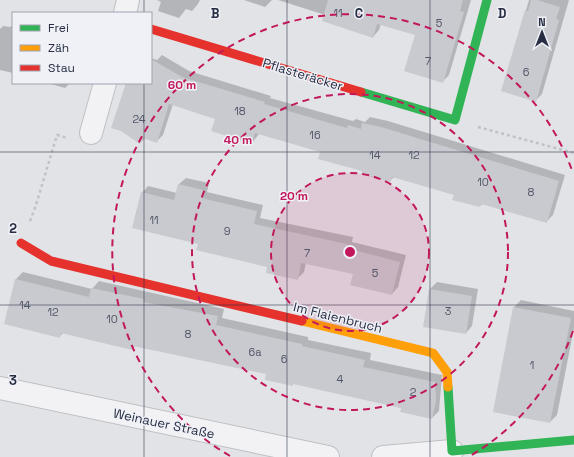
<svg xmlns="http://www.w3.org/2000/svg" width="574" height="457" font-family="'Space Grotesk',sans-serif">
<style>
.shadow{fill:#0003}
.building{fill:#c9cad0}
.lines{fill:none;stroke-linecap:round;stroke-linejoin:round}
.street-casing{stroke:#bfc0c5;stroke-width:24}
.path{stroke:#c1c2c8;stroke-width:2.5;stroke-dasharray:3 3;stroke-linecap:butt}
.street{stroke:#f2f2f4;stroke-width:22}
.fast{stroke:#30b455;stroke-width:9}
.slow{stroke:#ff9f0a;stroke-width:9}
.jam{stroke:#e5322d;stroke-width:9}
.grid{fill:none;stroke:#272d42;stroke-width:1;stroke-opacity:0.55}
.ring{fill:none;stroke:#c2185b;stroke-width:2;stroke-dasharray:7 5}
.labels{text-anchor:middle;stroke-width:3;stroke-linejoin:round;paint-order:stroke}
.number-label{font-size:11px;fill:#515667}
.street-label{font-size:13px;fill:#272d42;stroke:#eff1f7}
.grid-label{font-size:13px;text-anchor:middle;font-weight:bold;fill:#272d42;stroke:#eff1f7;stroke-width:3;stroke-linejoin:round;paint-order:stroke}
.centre{fill:#c2185b;stroke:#eff1f7;stroke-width:2}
.ring-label{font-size:12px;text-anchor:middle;font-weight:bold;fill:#c2185b;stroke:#eff1f7;stroke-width:3;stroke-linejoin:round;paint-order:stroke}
</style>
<rect width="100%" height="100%" fill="#e2e3e7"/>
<g class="shadow">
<polygon points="157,0 200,0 198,4 192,11 186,9 179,18 158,11 161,2"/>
<polygon points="244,0 272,0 265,7"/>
<polygon points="278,0 471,0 449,75 443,81 416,34 381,24 379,30 373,37 325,15"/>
<polygon points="529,0 569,0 542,94 536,100 502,91"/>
<polygon points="13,25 13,73 0,70 0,29 3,26 10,27"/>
<polygon points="162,55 189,71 271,96 270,98 353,121 356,119 365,122 370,117 388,121 565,175 553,215 546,222 483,203 480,206 455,194 394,177 390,181 363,171 321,151 259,134 252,143 217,118 173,104 163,135 156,142 145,138 140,143 127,83 151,83 151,58 157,60"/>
<polygon points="47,83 70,83 65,88"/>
<polygon points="186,178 209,183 207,192 263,205 260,218 353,237 352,242 406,255 398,287 392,294 354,273 306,263 304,272 297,279 268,266 199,243 142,193 148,186 177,193 179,184"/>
<polygon points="23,272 92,289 99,281 224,309 222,318 308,337 308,340 371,353 370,360 442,375 439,411 432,418 402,408 294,383 292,385 267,373 135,346 132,349 63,333 59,337 16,279"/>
<polygon points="437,282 478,289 472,326 466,333 430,289"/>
<polygon points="521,300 574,311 574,328 557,415 550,422 514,307"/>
</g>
<g class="building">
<polygon points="328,0 463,0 460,11 464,12 443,83 404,71 415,35 377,24 373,38 322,21"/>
<polygon points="531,0 537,0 560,7 556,19 559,20 536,102 501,91 525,10 528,11"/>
<polygon points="151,59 182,77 265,102 264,104 347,128 348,125 361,129 362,123 381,127 559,181 547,223 481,204 480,207 452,200 454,195 392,177 390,182 361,174 362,171 318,159 320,152 255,133 252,144 211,131 215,119 169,104 157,143 143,138 140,144 121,131 111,128 126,83 151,83"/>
<polygon points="178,184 203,190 201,198 257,211 254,224 347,244 346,248 400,262 392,295 350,285 353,274 301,263 298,280 266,273 267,267 196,250 198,244 132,228 141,192 174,200"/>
<polygon points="15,279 89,297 91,288 144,299 143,302 218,316 216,325 302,344 302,346 365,360 363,367 435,382 436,401 432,419 400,412 401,408 293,384 293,386 265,380 266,374 133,346 132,350 61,333 60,338 4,324"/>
<polygon points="429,289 472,296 466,334 423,327"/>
<polygon points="513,307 571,318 550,423 493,412"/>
</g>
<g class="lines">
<g class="street-casing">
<g id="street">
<polyline points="125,13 128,0"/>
<polyline points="91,133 105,83"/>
<polyline points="0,388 328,457"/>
<polyline points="383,457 452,451"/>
</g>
</g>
<g class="path">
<polyline points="478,127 574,153"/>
<polyline points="30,221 35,208 57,135 67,138"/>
</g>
<use href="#street" class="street"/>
<g class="fast">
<polyline points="361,92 455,120 487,0"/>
<polyline points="448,387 452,451 574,440"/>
</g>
<polyline class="slow" points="302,321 433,353 447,372 448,387"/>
<g class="jam">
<polyline points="151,29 361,92"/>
<polyline points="21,243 51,261 302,321"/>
</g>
</g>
<path class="grid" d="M144,0V13M287,0V457M430,0V457M144,83V457M0,152H574M0,305H574"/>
<circle cx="350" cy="252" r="79" fill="#c2185b" fill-opacity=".12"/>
<g class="ring">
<circle cx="350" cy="252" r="79"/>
<circle cx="350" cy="252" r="158"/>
<path d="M573 331A237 237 0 0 1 470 456M230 456A237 237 0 1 1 573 173"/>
</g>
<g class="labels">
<g class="number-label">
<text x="338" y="17">11</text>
<text x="439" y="27">5</text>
<text x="428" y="65">7</text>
<text x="526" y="76">6</text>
<text x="240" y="115">18</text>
<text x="139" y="123">24</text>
<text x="315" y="139">16</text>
<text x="375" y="159">14</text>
<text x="414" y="159">12</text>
<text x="483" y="186">10</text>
<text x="531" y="196">8</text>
<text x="154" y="224">11</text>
<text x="227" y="235">9</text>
<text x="307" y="257">7</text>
<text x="375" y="277">5</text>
<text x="25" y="309">14</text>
<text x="448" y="315">3</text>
<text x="53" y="316">12</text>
<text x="112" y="323">10</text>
<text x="188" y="338">8</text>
<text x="255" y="356">6a</text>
<text x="284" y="363">6</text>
<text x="532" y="369">1</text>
<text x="340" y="383">4</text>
<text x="413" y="396">2</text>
</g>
<g class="street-label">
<text transform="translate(303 74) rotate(17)" y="5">Pflasteräcker</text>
<text transform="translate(338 317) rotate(14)" y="5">Im Flaienbruch</text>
<text transform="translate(164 423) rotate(12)" y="5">Weinauer Straße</text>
</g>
</g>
<g class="grid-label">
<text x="215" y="18">B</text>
<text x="359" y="18">C</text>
<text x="502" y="18">D</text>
<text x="13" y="233">2</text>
<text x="13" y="385">3</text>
</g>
<circle cx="350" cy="252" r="6" class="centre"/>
<g class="ring-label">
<text x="182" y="89">60 m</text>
<text x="238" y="144">40 m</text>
<text x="294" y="200">20 m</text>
</g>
<rect x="12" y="12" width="140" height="72" fill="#eff1f7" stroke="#9fa3af"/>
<rect x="20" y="25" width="20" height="6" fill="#30b455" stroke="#9fa3af"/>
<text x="48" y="32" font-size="12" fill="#272d42">Frei</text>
<rect x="20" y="45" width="20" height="6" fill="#ff9f0a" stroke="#9fa3af"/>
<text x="48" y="52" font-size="12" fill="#272d42">Zäh</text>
<rect x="20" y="65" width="20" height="6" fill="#e5322d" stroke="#9fa3af"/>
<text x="48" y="72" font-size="12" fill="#272d42">Stau</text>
<g transform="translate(542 32)" stroke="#eff1f7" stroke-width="3" paint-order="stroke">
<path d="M0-3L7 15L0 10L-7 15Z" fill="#272d42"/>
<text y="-6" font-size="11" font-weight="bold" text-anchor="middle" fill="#272d42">N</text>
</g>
</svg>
